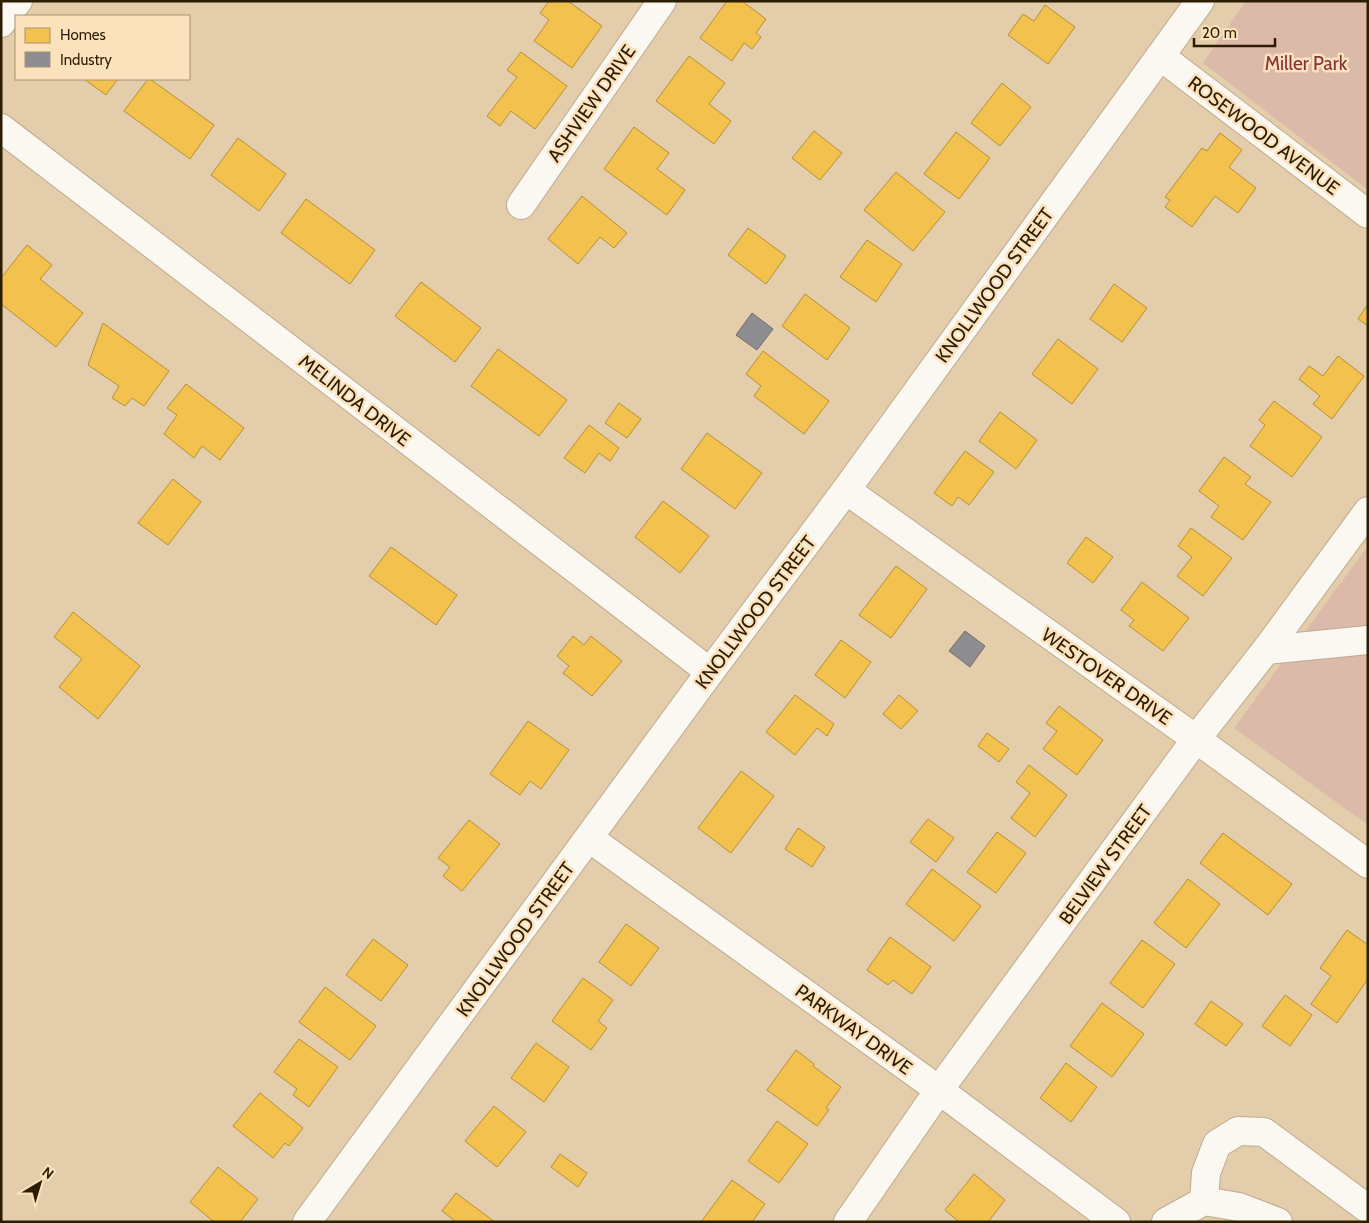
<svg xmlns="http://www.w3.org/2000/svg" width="1369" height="1223" font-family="Cabin,sans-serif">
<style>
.green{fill:#dcbaaa}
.homes{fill:#f2c14e;stroke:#b69037}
.industry{fill:#8d8d92;stroke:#706b67}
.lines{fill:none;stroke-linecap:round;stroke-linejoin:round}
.minor-casing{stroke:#bdab8f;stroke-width:30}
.major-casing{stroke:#bdab8f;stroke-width:30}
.minor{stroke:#fbf8f2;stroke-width:28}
.major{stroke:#fbf8f2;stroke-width:28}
.labels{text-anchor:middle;stroke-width:5;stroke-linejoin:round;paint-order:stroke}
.park-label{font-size:19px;fill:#853139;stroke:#fbe2bd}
.street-label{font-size:19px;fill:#2b1c02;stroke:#fbe2bd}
</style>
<rect width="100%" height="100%" fill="#e3cdaa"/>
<g class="green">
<polygon points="1246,1 1368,1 1368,190 1203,63"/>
<polygon points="1368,546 1368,825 1234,728"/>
</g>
<g class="homes">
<polygon points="549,1 568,1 602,26 572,68 534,41 549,20 540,13"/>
<polygon points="727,1 742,1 766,19 756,33 761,37 752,49 744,43 732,61 700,38"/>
<polygon points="1045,5 1075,27 1048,64 1008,35 1023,14 1034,21"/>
<polygon points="521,52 567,86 535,129 511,111 500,126 487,116 517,77 507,70"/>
<polygon points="689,56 725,83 709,104 731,121 714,144 656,101"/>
<polygon points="84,79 118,79 106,95"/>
<polygon points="148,79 150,79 214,125 190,159 124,111"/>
<polygon points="1002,83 1031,107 1000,146 971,123"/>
<polygon points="634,127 669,153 657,169 685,190 667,215 604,169"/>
<polygon points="814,131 842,153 820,180 792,158"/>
<polygon points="956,132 990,158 959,199 924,174"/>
<polygon points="1220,133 1242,150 1229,167 1256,188 1238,213 1215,196 1192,227 1165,207 1170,200 1165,197 1202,148 1207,151"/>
<polygon points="238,138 286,174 259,211 211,175"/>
<polygon points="896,172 945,212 913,251 864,210"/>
<polygon points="582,196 627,233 614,248 600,237 578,264 548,239"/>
<polygon points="306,199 375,250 350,284 281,233"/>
<polygon points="748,228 786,256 766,284 728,255"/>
<polygon points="867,240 902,264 876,302 840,277"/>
<polygon points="27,245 52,265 40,279 83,313 56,347 1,304 1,278"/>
<polygon points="421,282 481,328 455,362 395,316"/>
<polygon points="1114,284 1147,308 1122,342 1090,319"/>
<polygon points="805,294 850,328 827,360 782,326"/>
<polygon points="1368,304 1368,326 1358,319"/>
<polygon points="103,323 169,371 144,406 132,398 125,406 112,398 119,386 88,365"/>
<polygon points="1058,339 1098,369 1072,404 1032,374"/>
<polygon points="498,349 567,400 539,436 471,386"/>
<polygon points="763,351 829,401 804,434 754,396 761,386 746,374"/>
<polygon points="1338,356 1364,376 1332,419 1313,404 1320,396 1299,379 1309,366 1323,376"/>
<polygon points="186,384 244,428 220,460 202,446 194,458 164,434 177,415 167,408"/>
<polygon points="1274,401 1322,437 1292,477 1250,446 1265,425 1259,420"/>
<polygon points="619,403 641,419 627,438 605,423"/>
<polygon points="1000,412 1037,440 1016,469 979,441"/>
<polygon points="589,425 619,448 610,461 599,453 585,473 564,458"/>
<polygon points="707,433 762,473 735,509 681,469"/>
<polygon points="965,451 994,472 969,505 958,497 952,506 934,493"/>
<polygon points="1224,457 1251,477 1245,484 1271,502 1243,540 1211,517 1219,506 1199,491"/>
<polygon points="173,479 201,502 168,545 138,523"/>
<polygon points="663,501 709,536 680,573 635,537"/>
<polygon points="1191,528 1232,558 1203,596 1177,576 1192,557 1178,546"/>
<polygon points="1086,537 1113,557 1093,583 1067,563"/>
<polygon points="391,547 457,595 436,625 369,576"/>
<polygon points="896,566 927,589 891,638 859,615"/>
<polygon points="1142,582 1189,618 1163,651 1129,626 1134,620 1121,610"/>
<polygon points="73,612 140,666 98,719 59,687 82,659 54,637"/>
<polygon points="573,636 584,645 591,636 622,661 592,696 563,673 569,666 557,656"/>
<polygon points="841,640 871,662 845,698 815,675"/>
<polygon points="795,695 834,724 827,736 817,728 795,755 766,732"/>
<polygon points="899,695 918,711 901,729 883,714"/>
<polygon points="1059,706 1103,740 1077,775 1043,749 1057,731 1046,723"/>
<polygon points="528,721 569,750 541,789 530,781 520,795 490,774"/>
<polygon points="987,733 1009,749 999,762 978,746"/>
<polygon points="1029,765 1067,795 1035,837 1011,818 1030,793 1016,782"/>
<polygon points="741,771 774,796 731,853 698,828"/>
<polygon points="928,819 954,838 936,862 910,842"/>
<polygon points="469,820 500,844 462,891 443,876 450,867 438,858"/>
<polygon points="798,828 825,847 812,867 785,849"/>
<polygon points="997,832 1026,853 996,893 967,872"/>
<polygon points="1223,833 1292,884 1268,915 1200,863"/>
<polygon points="932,869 981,906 954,941 906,904"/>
<polygon points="1188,879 1220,904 1186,948 1154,923"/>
<polygon points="626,924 659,948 631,986 599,962"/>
<polygon points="1347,930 1368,945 1368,979 1337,1023 1311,1004 1331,976 1320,968"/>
<polygon points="890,937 931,967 912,994 893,980 888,985 867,970"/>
<polygon points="373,939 408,965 381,1001 346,975"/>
<polygon points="1142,940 1175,964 1143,1008 1110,983"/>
<polygon points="583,978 613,1000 598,1021 607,1028 591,1050 552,1021"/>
<polygon points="325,987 376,1026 350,1060 299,1022"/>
<polygon points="1285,995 1312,1015 1290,1046 1262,1026"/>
<polygon points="1211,1001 1243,1024 1226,1046 1195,1024"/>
<polygon points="1102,1003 1144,1034 1112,1077 1070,1046"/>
<polygon points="299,1039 338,1067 309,1107 293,1095 297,1089 274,1072"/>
<polygon points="536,1043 569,1067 544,1102 511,1078"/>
<polygon points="796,1050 814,1064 813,1066 841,1087 826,1108 829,1110 817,1126 767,1090"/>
<polygon points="1066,1063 1097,1087 1071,1122 1040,1098"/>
<polygon points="260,1093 303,1128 289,1146 285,1143 273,1158 233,1126"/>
<polygon points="494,1106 526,1132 497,1167 465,1141"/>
<polygon points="777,1121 808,1144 779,1183 748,1161"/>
<polygon points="560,1154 587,1173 578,1187 551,1167"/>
<polygon points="218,1167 258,1199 240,1222 214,1222 190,1202"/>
<polygon points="974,1174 1005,1200 988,1222 959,1222 945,1210"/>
<polygon points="732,1180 765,1204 752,1222 701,1222"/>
<polygon points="456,1193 495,1222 453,1222 454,1220 442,1211"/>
</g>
<g class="industry">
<polygon points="752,313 773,329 757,350 736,335"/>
<polygon points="965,631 985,646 970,667 949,651"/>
</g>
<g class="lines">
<g class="minor-casing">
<g id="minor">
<polyline points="1,23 18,1"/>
<polyline points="1160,56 1368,214"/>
<polyline points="1,128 710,672"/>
<polyline points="521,205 662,1"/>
<polyline points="846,490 1196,739 1368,864"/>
<polyline points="1266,650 1368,640"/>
<polyline points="589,838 939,1090 1116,1222"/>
<polyline points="1204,1201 1206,1173 1217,1144 1238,1131 1264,1132 1368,1209"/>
<polyline points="848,1222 939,1090 1196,739 1266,650 1368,511"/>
<polyline points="1166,1222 1204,1201 1239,1207 1278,1222"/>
</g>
</g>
<g class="major-casing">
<polyline id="major" points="307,1222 710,672 846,490 1200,1"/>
</g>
<use href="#minor" class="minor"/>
<use href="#major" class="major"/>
</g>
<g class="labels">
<g class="park-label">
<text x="1306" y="70">Miller Park</text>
</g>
<g class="street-label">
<text transform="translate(591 103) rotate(-55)" y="7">ASHVIEW DRIVE</text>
<text transform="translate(1264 135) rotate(37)" y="7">ROSEWOOD AVENUE</text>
<text transform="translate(994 285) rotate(-54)" y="7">KNOLLWOOD STREET</text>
<text transform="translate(355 400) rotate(38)" y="7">MELINDA DRIVE</text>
<text transform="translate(755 612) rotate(-53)" y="7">KNOLLWOOD STREET</text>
<text transform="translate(1107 676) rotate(35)" y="7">WESTOVER DRIVE</text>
<text transform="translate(1105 864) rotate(-54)" y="7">BELVIEW STREET</text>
<text transform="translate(515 939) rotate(-54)" y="7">KNOLLWOOD STREET</text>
<text transform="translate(854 1029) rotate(36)" y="7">PARKWAY DRIVE</text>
</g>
</g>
<rect width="1369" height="1223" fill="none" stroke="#2b1c02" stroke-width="5"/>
<rect x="15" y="15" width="175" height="65" fill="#fbe2bd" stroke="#a89372"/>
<rect x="25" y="28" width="25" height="15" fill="#f2c14e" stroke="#a89372"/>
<text x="60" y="40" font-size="15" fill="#2b1c02">Homes</text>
<rect x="25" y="52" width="25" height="15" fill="#8d8d92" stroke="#a89372"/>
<text x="60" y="65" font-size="15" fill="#2b1c02">Industry</text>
<g transform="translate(40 1183) rotate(38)" stroke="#fbe2bd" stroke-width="4" paint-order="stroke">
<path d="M0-4L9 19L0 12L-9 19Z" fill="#2b1c02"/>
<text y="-8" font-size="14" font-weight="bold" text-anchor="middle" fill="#2b1c02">N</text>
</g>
<path d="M1194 38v8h81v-8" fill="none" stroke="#2b1c02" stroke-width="2.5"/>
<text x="1202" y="38" font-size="15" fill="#2b1c02" stroke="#fbe2bd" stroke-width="4" paint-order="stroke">20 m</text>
</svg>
